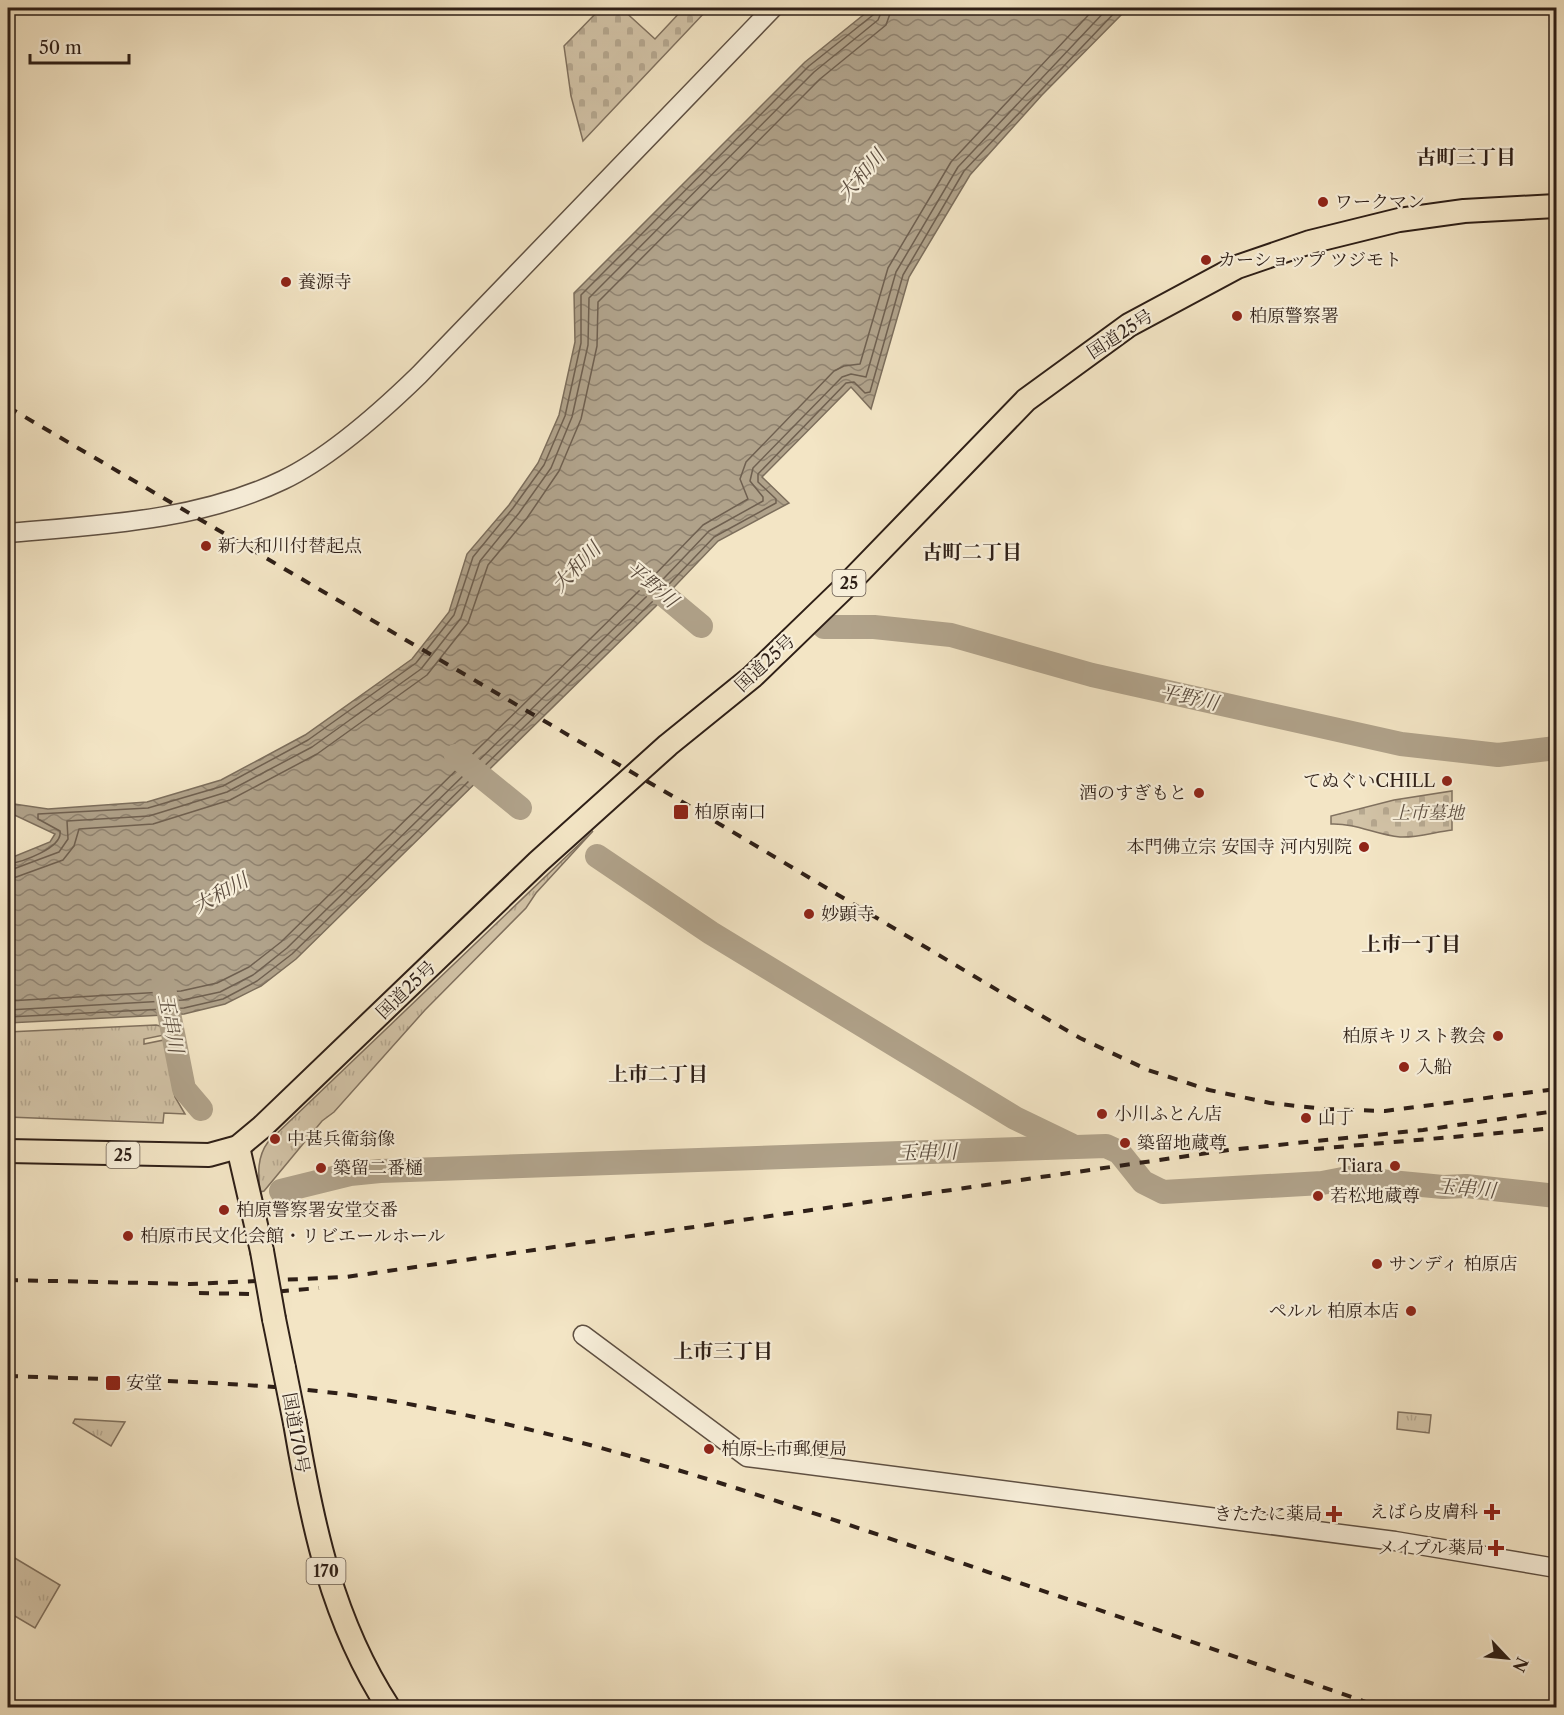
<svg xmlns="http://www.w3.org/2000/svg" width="1564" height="1715" font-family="'Libre Caslon Text','Noto Serif JP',serif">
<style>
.cemetery{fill:url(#cemetery-stones);stroke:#80715f;stroke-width:1.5}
.park{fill:url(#park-tufts);stroke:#80715f;stroke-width:1.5}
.water{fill:url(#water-waves);stroke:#7c6e5c;stroke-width:1.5}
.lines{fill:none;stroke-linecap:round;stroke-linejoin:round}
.shore{stroke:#6f6050;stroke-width:1.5}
.river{stroke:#b0a28a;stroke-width:24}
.tertiary-casing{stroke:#5f5042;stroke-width:21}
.trunk-casing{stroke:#2e1f17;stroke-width:26}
.tertiary{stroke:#f7eed9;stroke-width:18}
.trunk{stroke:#f3e5c5;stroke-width:22}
.rail{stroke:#2e1f17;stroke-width:4;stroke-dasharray:10 10;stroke-linecap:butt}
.trunk-bridge-casing{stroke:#2e1f17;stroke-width:26;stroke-linecap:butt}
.trunk-bridge{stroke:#f3e5c5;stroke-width:22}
.poi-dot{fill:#8f2418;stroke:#f7eed9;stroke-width:2}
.labels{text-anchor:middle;stroke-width:4.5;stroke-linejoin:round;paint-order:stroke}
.shield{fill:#f7eed9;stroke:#6a5d51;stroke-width:1.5}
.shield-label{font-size:16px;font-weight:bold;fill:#2e1f17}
.poi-label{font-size:18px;fill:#2e1f17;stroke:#f7eed9;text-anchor:start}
.street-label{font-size:18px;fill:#2e1f17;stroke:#f7eed9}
.park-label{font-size:18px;font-style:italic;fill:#5f5042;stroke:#f7eed9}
.neighbourhood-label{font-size:20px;font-weight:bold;fill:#2e1f17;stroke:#f7eed9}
.water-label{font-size:20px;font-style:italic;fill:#5c4d3f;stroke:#f7eed9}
</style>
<defs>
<pattern id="cemetery-stones" width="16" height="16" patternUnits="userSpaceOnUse" patternTransform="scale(1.5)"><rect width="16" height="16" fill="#d2c3a7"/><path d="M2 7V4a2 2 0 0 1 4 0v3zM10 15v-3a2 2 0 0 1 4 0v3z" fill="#b5a78f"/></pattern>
<pattern id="park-tufts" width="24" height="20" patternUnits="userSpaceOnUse" patternTransform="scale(1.5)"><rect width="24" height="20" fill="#d2c3a7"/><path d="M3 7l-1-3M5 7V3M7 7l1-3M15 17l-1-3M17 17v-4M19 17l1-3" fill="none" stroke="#b5a78f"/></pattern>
<pattern id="water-waves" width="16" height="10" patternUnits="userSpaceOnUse" patternTransform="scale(1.5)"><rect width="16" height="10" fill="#b0a28a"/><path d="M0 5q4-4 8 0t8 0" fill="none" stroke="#908370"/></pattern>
</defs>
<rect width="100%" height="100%" fill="#f3e5c5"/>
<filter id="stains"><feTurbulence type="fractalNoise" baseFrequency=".00333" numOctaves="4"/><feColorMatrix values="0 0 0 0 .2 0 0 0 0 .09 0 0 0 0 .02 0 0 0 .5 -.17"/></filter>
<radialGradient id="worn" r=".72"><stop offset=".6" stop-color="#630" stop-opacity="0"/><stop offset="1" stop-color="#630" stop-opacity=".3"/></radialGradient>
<g class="cemetery">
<polygon points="601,8 621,8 655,39 684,8 708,9 583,141 571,96 564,46"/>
<path d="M1452,791V830C1435,832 1416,838 1400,837C1376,835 1356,823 1331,824V816L1394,800Z"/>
</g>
<g class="park">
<path d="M593,831L536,893L526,908L425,1010L334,1112L322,1121L264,1191L260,1192C258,1173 257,1157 268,1142Z"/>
<polygon points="156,1025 160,1026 164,1035 144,1039 144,1044 164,1040 175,1097 185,1114 164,1113 163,1123 8,1117 8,1032"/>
<polygon points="1398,1412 1431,1415 1429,1433 1397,1429"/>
<polygon points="75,1419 125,1422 111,1446 73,1423"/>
<polygon points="8,1554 60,1585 35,1628 8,1612"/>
</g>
<polygon class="water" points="872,8 1128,8 1042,95 970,175 909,277 871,409 851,387 762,477 789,503 718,541 656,606 296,959 261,986 225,1004 184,1014 8,1023 8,859 50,842 55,834 8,812 8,803 48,809 147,802 221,780 305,735 412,659 449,612 467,554 509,505 538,463 559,415 575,342 574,293 805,62"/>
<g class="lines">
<g class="shore">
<path d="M8,864C22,862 63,848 60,831L38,819V814L148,808L223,786L308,740L416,663L454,615L473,557L513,508L544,465L565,416L581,343V295L809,66L873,15L875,8"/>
<polyline points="8,871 59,852 68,839 67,821 149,816 227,792 312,747 421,669 461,618 480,561 519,513 551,468 572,417 588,345 589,298 814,72 878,20 883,8"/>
<polyline points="8,880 63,860 74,846 79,829 153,824 230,800 317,754 427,675 468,623 488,565 527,518 559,471 581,419 597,346 598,302 820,79 886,25 892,8"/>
<polyline points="8,1001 181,991 217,983 249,967 281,942 640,590 703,525 748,499 740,479 746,462 834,371 844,366 860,364 888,268 951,162 1095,8"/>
<polyline points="8,1010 183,1000 220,992 253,975 287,948 646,597 709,531 763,501 763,497 750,481 753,468 842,377 851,374 866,377 896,272 958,167 1108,8"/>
<polyline points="8,1017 184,1008 223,999 257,981 292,954 652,602 714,537 776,503 776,499 758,482 758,474 846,383 854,382 865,393 870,392 903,275 964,171 1119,8"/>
</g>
<g class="river">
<polyline points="640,575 701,626"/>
<polyline points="824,627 874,627 951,635 1092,675 1401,744 1498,755 1556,748"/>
<polyline points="456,756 520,808"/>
<polyline points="597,856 711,933 1015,1118 1071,1145"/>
<polyline points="163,983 184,1089 201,1109"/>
<polyline points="281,1191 350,1174 380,1171 1106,1146 1119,1152 1143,1182 1163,1192 1322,1183 1348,1178 1443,1187 1466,1186 1556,1196"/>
</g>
<g class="tertiary-casing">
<g id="tertiary">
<path d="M8,533C100,525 198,521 283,480C329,458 383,410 419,375L773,8"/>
<polyline points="583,1335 747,1457 1395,1541 1556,1568"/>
</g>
</g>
<g class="trunk-casing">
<g id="trunk">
<polyline points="238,1147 262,1251"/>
<polyline points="8,1151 209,1155 238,1147 262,1127 538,862 668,745 752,677 843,589 1026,400 1129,325 1237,267 1310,242 1399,220 1464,211 1556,206"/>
<polyline points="274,1319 284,1368"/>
<path d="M295,1423C312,1523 332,1621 389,1708"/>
</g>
</g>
<use href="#tertiary" class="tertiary"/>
<use href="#trunk" class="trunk"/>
<g class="rail">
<polyline points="8,407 686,804 1009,997 1080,1038 1148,1070 1209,1090 1270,1103 1325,1109 1385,1111 1556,1089"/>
<polyline points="1314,1149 1556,1128"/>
<polyline points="8,1280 190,1284 346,1277 1229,1150 1423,1130 1556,1111"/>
<polyline points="199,1293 249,1294 319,1288"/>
<path d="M8,1376C144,1381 280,1380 414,1405C585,1436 745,1490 909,1545C1067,1599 1225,1653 1383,1708"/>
</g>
<g class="trunk-bridge-casing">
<g id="trunk-bridge">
<polyline points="262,1251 274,1319"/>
<polyline points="284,1368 295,1423"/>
</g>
</g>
<use href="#trunk-bridge" class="trunk-bridge"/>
</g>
<g class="poi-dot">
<circle cx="1323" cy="202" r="6"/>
<circle cx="1206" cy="260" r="6"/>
<circle cx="286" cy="282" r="6"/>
<circle cx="1237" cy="316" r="6"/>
<circle cx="206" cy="546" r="6"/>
<circle cx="1447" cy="781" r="6"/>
<circle cx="1199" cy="793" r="6"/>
<rect x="673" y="804" width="16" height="16" rx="3"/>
<circle cx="1364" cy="847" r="6"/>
<circle cx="809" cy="914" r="6"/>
<circle cx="1498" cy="1036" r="6"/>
<circle cx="1404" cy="1067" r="6"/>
<circle cx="1102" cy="1114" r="6"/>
<circle cx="1306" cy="1118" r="6"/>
<circle cx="275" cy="1139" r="6"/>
<circle cx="1125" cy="1143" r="6"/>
<circle cx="1395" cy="1166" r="6"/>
<circle cx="321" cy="1168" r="6"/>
<circle cx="1318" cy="1196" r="6"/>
<circle cx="224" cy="1210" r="6"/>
<circle cx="128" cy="1236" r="6"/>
<circle cx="1377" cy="1264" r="6"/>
<circle cx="1411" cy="1311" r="6"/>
<rect x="105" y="1375" width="16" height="16" rx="3"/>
<circle cx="709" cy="1449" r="6"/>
<path d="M1489 1503h6v6h6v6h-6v6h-6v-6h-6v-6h6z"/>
<path d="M1331 1505h6v6h6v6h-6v6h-6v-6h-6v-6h6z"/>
<path d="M1493 1539h6v6h6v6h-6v6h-6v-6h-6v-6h6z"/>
</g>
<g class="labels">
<g class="shield">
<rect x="832.5" y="570" width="33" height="26" rx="4.5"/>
<rect x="106.5" y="1142" width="33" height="26" rx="4.5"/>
<rect x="306.5" y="1558" width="39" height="26" rx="4.5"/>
</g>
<g class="shield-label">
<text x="849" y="589">25</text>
<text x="123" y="1161">25</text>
<text x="326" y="1577">170</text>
</g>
<g class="poi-label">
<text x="1335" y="208">ワークマン</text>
<text x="1218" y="266">カーショップ ツジモト</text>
<text x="298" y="288">養源寺</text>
<text x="1249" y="322">柏原警察署</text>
<text x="218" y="552">新大和川付替起点</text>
<text x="1435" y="787" text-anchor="end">てぬぐいCHILL</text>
<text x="1187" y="799" text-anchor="end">酒のすぎもと</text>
<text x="694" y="818">柏原南口</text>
<text x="1352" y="853" text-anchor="end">本門佛立宗 安国寺 河内別院</text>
<text x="821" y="920">妙顕寺</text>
<text x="1486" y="1042" text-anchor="end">柏原キリスト教会</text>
<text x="1416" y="1073">入船</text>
<text x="1114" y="1120">小川ふとん店</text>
<text x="1318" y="1124">山丁</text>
<text x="287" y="1145">中甚兵衛翁像</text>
<text x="1137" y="1149">築留地蔵尊</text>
<text x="1383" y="1172" text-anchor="end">Tiara</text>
<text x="333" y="1174">築留二番樋</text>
<text x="1330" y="1202">若松地蔵尊</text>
<text x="236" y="1216">柏原警察署安堂交番</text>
<text x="140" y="1242">柏原市民文化会館・リビエールホール</text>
<text x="1389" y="1270">サンディ 柏原店</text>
<text x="1399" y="1317" text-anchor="end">ペルル 柏原本店</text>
<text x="126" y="1389">安堂</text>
<text x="721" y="1455">柏原上市郵便局</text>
<text x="1478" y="1518" text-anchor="end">えばら皮膚科</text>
<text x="1322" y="1520" text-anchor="end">きたたに薬局</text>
<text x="1484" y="1554" text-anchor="end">メイプル薬局</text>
</g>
<g class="street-label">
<text transform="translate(1120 334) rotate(-33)" y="6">国道25号</text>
<text transform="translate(765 663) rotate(-43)" y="6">国道25号</text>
<text transform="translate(406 990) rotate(-44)" y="6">国道25号</text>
<text transform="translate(296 1433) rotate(80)" y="6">国道170号</text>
</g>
<g class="park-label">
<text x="1428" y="819">上市墓地</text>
</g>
<g class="neighbourhood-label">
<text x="1466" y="164">古町三丁目</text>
<text x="972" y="559">古町二丁目</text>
<text x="1411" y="951">上市一丁目</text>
<text x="658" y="1081">上市二丁目</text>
<text x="723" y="1358">上市三丁目</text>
</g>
<g class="water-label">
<text transform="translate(861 175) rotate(-49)" y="7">大和川</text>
<text transform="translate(576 567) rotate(-46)" y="7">大和川</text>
<text transform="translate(652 584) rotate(40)" y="7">平野川</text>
<text transform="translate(1189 697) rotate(12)" y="7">平野川</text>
<text transform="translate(220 893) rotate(-29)" y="7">大和川</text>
<text transform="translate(171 1023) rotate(79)" y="7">玉串川</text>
<text transform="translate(927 1152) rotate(-2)" y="7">玉串川</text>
<text transform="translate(1466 1188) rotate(5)" y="7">玉串川</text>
</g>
</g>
<rect width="1564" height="1715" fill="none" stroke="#f3e5c5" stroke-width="30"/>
<rect x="9" y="9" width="1546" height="1697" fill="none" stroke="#2e1f17" stroke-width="3"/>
<rect x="15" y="15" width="1534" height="1685" fill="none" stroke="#2e1f17" stroke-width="1.5"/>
<g transform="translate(1507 1658) rotate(116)" stroke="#f7eed9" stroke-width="4.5" paint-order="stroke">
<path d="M0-4.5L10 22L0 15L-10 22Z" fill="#2e1f17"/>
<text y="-9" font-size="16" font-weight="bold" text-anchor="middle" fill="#2e1f17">N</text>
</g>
<path d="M30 54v9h99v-9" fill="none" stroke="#2e1f17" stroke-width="3"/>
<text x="39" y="54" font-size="18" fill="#2e1f17" stroke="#f7eed9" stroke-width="4.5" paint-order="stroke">50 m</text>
<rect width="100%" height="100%" filter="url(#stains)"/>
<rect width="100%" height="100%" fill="url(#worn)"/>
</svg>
